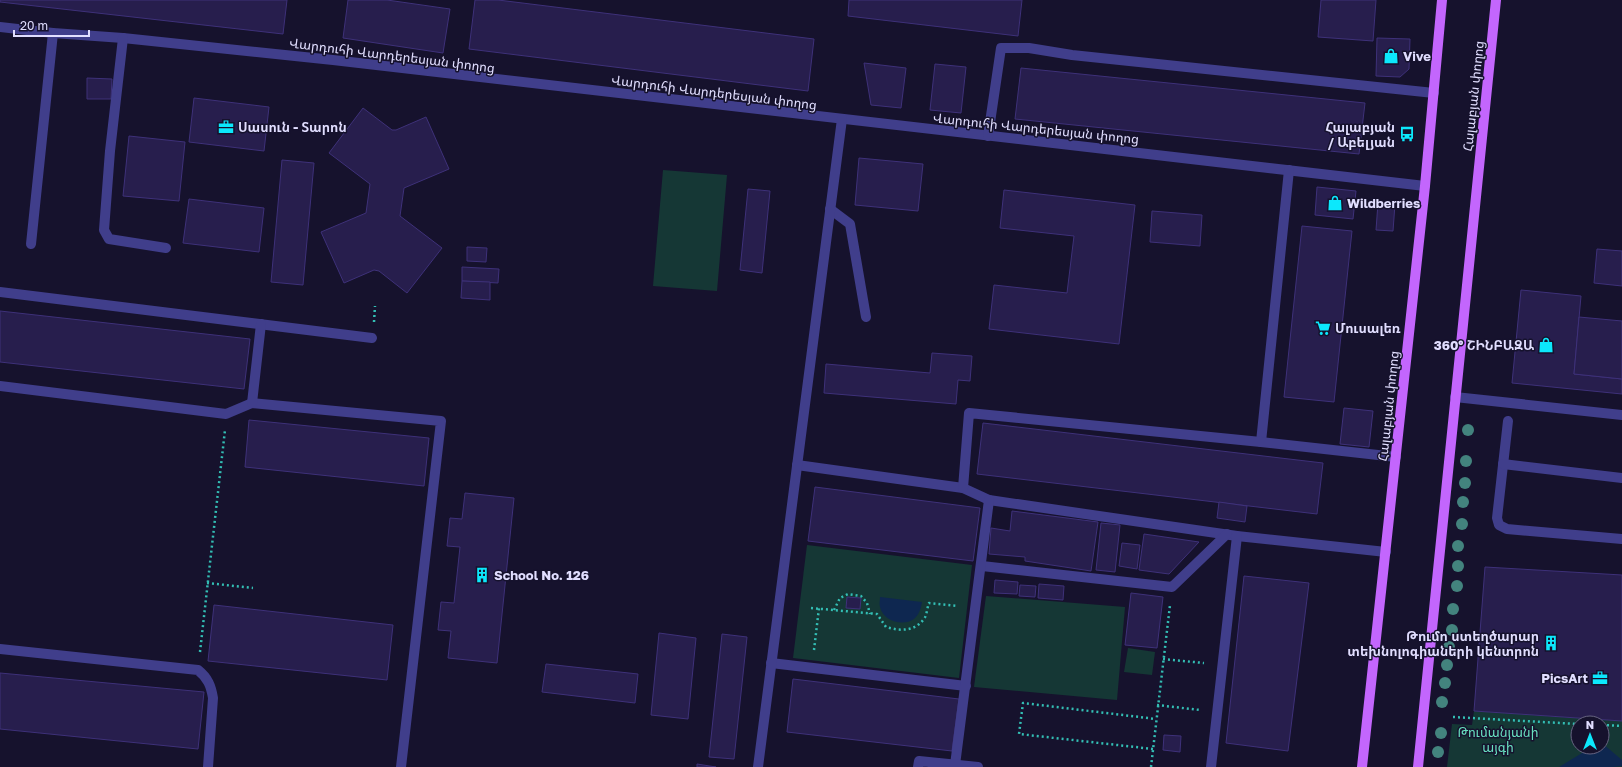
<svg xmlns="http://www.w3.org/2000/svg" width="1622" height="767" font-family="'Golos Text','Noto Sans Armenian',sans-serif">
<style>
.green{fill:#153735;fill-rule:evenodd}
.water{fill:#0e2750}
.building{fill:#271e4d;stroke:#3e3179}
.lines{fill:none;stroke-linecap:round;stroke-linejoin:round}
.path{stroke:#33beb4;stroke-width:2.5;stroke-dasharray:2 3;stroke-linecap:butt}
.minor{stroke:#403e8b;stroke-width:10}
.major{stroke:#c366fd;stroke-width:10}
.tree{fill:#43837e}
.labels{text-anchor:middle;stroke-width:3;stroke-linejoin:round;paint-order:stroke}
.street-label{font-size:13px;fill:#e1deff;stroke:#16122d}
.poi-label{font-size:13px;font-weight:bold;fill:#e1deff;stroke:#16122d;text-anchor:start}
.park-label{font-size:13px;fill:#68e0c0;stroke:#16122d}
</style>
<rect width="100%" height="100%" fill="#16122d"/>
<g class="green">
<polygon points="663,170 727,175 717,291 653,286"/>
<polygon points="807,545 972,565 959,678 793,658"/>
<polygon points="986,596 1125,607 1117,700 974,687"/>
<polygon points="1128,648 1155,652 1152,675 1124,672"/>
<path d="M1474,711L1622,721V767H1447L1452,724L1472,725ZM1578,723H1602V747H1578Z"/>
</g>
<g class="water">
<path d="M880,597L922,602C921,608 919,615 914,619C903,627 883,621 880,607C879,604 880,600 880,597Z"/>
<polygon points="1602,743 1622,760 1622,766 1613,767 1559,767 1592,747 1602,747"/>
</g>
<g class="building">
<polygon points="0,0 287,0 283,34 0,2"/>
<polygon points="348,0 387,0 450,9 443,53 343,38"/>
<polygon points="475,0 498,0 814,39 808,91 469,49"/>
<polygon points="849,0 1022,0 1018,36 848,16"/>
<polygon points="1321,0 1376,0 1373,41 1318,37"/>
<polygon points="1377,38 1410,39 1409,69 1400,77 1376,76"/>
<polygon points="864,63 906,68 901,108 871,105"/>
<polygon points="935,64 966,67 961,113 930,110"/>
<polygon points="1021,68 1365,103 1359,154 1015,119"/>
<polygon points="87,78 112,79 111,99 87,99"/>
<polygon points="194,98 269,107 264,151 189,142"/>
<polygon points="363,108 392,130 396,130 426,117 449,169 404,188 400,216 442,248 407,293 379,271 374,270 344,283 321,232 366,213 370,184 329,153"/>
<polygon points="129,136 185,142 179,201 123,196"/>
<polygon points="859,158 923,164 918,211 855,205"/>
<polygon points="282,160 314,163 303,285 271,282"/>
<polygon points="1317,187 1356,191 1353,219 1315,215"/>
<polygon points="748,189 770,191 762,273 740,270"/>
<polygon points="1004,190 1135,205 1119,344 989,329 994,285 1067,293 1074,236 1000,228"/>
<polygon points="189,199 264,208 259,252 183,243"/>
<polygon points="1378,203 1395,204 1393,231 1376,230"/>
<polygon points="1152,211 1202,215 1200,246 1150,242"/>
<polygon points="1302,226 1352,231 1334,402 1284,397"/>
<polygon points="467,247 487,248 486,262 467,261"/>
<polygon points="1597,249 1622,251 1622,286 1594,283"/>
<polygon points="462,267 499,269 498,283 462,281"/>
<polygon points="462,281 490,282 490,300 461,298"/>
<polygon points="1521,290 1581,296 1574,374 1622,379 1622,394 1512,383"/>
<polygon points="0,311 250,339 244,389 0,362"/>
<polygon points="1579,317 1622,321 1622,379 1574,374"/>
<polygon points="932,353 972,356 970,381 958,380 956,404 824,393 826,364 930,373"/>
<polygon points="1344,408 1373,411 1369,447 1340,444"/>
<polygon points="249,420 429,438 424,486 245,467"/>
<polygon points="983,423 1323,463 1317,514 977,474"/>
<polygon points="815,487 980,508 973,561 808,541"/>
<polygon points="465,493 514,498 497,663 448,658 451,631 438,630 441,602 454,603 460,547 447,546 450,518 462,519"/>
<polygon points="1219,502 1247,506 1245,522 1217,518"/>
<polygon points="1012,511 1098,522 1091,571 1025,561 1025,557 989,554 991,528 1010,531"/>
<polygon points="1101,523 1120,525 1115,572 1096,570"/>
<polygon points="1144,534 1199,542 1169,574 1139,570"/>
<polygon points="1122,543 1140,545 1137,569 1119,566"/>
<polygon points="1485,567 1622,575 1622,721 1474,711"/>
<polygon points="1244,576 1309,583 1288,751 1226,743"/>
<polygon points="995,580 1018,582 1017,594 994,593"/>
<polygon points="1039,584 1064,586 1063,600 1038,598"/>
<polygon points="1020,585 1036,586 1035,597 1019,596"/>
<polygon points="1131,593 1163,597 1157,648 1125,645"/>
<polygon points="847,597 861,598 860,609 846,608"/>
<polygon points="214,605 393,625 387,680 208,661"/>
<polygon points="659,633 696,638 688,719 651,715"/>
<polygon points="722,634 747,637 734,759 709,757"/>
<polygon points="546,664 638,674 635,703 542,692"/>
<polygon points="0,673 204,692 198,749 0,729"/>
<polygon points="793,679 959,699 952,751 787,732"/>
<polygon points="1164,735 1181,736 1180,752 1163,750"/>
<polygon points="697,764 716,767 697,767"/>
</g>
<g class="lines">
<g class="path">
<polyline points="374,322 375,306"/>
<polyline points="207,583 253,588"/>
<path d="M811,608L877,614L886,627C900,631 914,632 924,619C927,615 927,608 929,603L958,606"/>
<polyline points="834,610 840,598 848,594 861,596 867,603 870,614"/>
<polyline points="814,650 819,608"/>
<polyline points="200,652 225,430"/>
<polyline points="1163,659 1204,663"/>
<polyline points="1157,705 1200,710"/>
<polyline points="1453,717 1578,724"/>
<polyline points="1602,725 1622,726"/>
<polyline points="1153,749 1019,734 1023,703 1156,719"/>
<polyline points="1151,767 1170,605"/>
</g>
<g class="minor">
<polyline points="0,27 53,33 123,38 333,60 1425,186"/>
<polyline points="123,38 110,151 104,230 109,239 166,248"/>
<polyline points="988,136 1001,48 1029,48 1072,55 1434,93"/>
<polyline points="830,209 850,224 866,317"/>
<polyline points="31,244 53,33"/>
<polyline points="0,292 372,338"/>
<polyline points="0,386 226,414 252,403 441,421 401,767"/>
<polyline points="1455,397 1622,415"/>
<polyline points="252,403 261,324"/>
<polyline points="1508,421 1497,518 1499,525 1507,529 1622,539"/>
<polyline points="1261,442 1289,170"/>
<polyline points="1503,464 1622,478"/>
<polyline points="797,465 963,488 989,500 1237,536 1386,552"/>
<polyline points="963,488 969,413 1261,442 1396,457"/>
<polyline points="982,566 1172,587 1227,534"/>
<path d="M0,649L198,670C208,678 211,686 213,698L208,767"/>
<polyline points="771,663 966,686"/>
<polyline points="955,765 989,500"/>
<polyline points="758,767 842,119"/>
<polyline points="918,767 919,761 978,767"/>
<polyline points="1211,767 1237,536"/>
</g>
<g class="major">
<polyline points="1362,767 1425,186 1442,0"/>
<polyline points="1418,767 1496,0"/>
</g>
</g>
<g class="tree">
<circle cx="1468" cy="430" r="6"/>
<circle cx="1466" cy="461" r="6"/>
<circle cx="1465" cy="483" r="6"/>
<circle cx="1463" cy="502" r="6"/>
<circle cx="1462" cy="524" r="6"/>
<circle cx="1458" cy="546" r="6"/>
<circle cx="1458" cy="566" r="6"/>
<circle cx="1457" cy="586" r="6"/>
<circle cx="1453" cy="609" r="6"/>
<circle cx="1452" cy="630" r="6"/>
<circle cx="1449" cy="647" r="6"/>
<circle cx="1447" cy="665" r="6"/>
<circle cx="1445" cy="683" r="6"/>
<circle cx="1442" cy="702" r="6"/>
<circle cx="1441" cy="733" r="6"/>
<circle cx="1438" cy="752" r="6"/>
</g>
<defs>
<g id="shop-bare" transform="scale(1.2)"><path d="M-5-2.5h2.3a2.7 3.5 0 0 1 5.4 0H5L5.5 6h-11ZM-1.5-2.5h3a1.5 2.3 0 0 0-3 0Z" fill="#0ce8fc" stroke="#16122d" stroke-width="2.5" paint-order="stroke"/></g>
<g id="office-bare" transform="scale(1.2)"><path d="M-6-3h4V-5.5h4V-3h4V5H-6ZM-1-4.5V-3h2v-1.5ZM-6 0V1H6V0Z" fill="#0ce8fc" stroke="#16122d" stroke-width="2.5" paint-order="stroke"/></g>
<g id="bus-bare" transform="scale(1.2)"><path d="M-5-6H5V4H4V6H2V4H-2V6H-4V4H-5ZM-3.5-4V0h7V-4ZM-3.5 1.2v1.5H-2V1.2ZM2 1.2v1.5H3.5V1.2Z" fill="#0ce8fc" stroke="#16122d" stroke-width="2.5" paint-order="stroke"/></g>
<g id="supermarket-bare" transform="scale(1.2)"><path d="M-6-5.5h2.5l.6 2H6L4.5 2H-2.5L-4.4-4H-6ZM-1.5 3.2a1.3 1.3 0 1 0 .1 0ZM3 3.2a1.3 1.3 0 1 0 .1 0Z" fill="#0ce8fc" stroke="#16122d" stroke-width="2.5" paint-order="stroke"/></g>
<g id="building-bare" transform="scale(1.2)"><path d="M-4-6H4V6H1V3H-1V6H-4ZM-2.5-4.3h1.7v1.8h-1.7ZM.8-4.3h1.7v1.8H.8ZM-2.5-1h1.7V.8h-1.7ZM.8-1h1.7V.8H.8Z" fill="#0ce8fc" stroke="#16122d" stroke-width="2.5" paint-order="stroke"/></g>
</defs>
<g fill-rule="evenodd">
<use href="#shop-bare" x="1391" y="56"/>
<use href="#office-bare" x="226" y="127"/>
<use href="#bus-bare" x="1407" y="134"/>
<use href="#shop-bare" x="1335" y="203"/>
<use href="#supermarket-bare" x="1323" y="328"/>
<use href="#shop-bare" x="1546" y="345"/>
<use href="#building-bare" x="482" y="575"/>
<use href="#building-bare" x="1551" y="643"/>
<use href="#office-bare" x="1600" y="678"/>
</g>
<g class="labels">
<g class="street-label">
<text transform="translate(392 55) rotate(7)" y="5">Վարդուհի Վարդերեսյան փողոց</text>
<text transform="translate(714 92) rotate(7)" y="5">Վարդուհի Վարդերեսյան փողոց</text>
<text transform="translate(1473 96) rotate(-84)" y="5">Հալաբյան փողոց</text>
<text transform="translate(1036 128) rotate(6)" y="5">Վարդուհի Վարդերեսյան փողոց</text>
<text transform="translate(1388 406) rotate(-84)" y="5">Հալաբյան փողոց</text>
</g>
<g class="poi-label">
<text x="1403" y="61">Vive</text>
<text x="238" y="132">Սասուն - Տարոն</text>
<text x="1395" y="132" text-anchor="end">Հալաբյան<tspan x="1395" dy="15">/ Աբելյան</tspan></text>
<text x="1347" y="208">Wildberries</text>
<text x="1335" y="333">Մուսալեռ</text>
<text x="1534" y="350" text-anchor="end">360° ՇԻՆԲԱԶԱ</text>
<text x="494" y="580">School No. 126</text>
<text x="1539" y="641" text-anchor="end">Թումո ստեղծարար<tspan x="1539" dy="15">տեխնոլոգիաների կենտրոն</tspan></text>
<text x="1588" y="683" text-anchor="end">PicsArt</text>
</g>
<g class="park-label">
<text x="1498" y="737">Թումանյանի<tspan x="1498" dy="15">այգի</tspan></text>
</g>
</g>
<g transform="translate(1590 735)"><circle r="19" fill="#16122d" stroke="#676481"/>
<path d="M0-3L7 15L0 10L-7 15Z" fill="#0ce8fc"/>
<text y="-6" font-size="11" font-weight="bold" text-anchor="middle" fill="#e1deff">N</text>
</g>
<path d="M14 30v6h75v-6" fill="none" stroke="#e1deff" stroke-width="2"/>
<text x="20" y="30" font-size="12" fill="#e1deff" stroke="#16122d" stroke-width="3" paint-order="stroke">20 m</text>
</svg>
